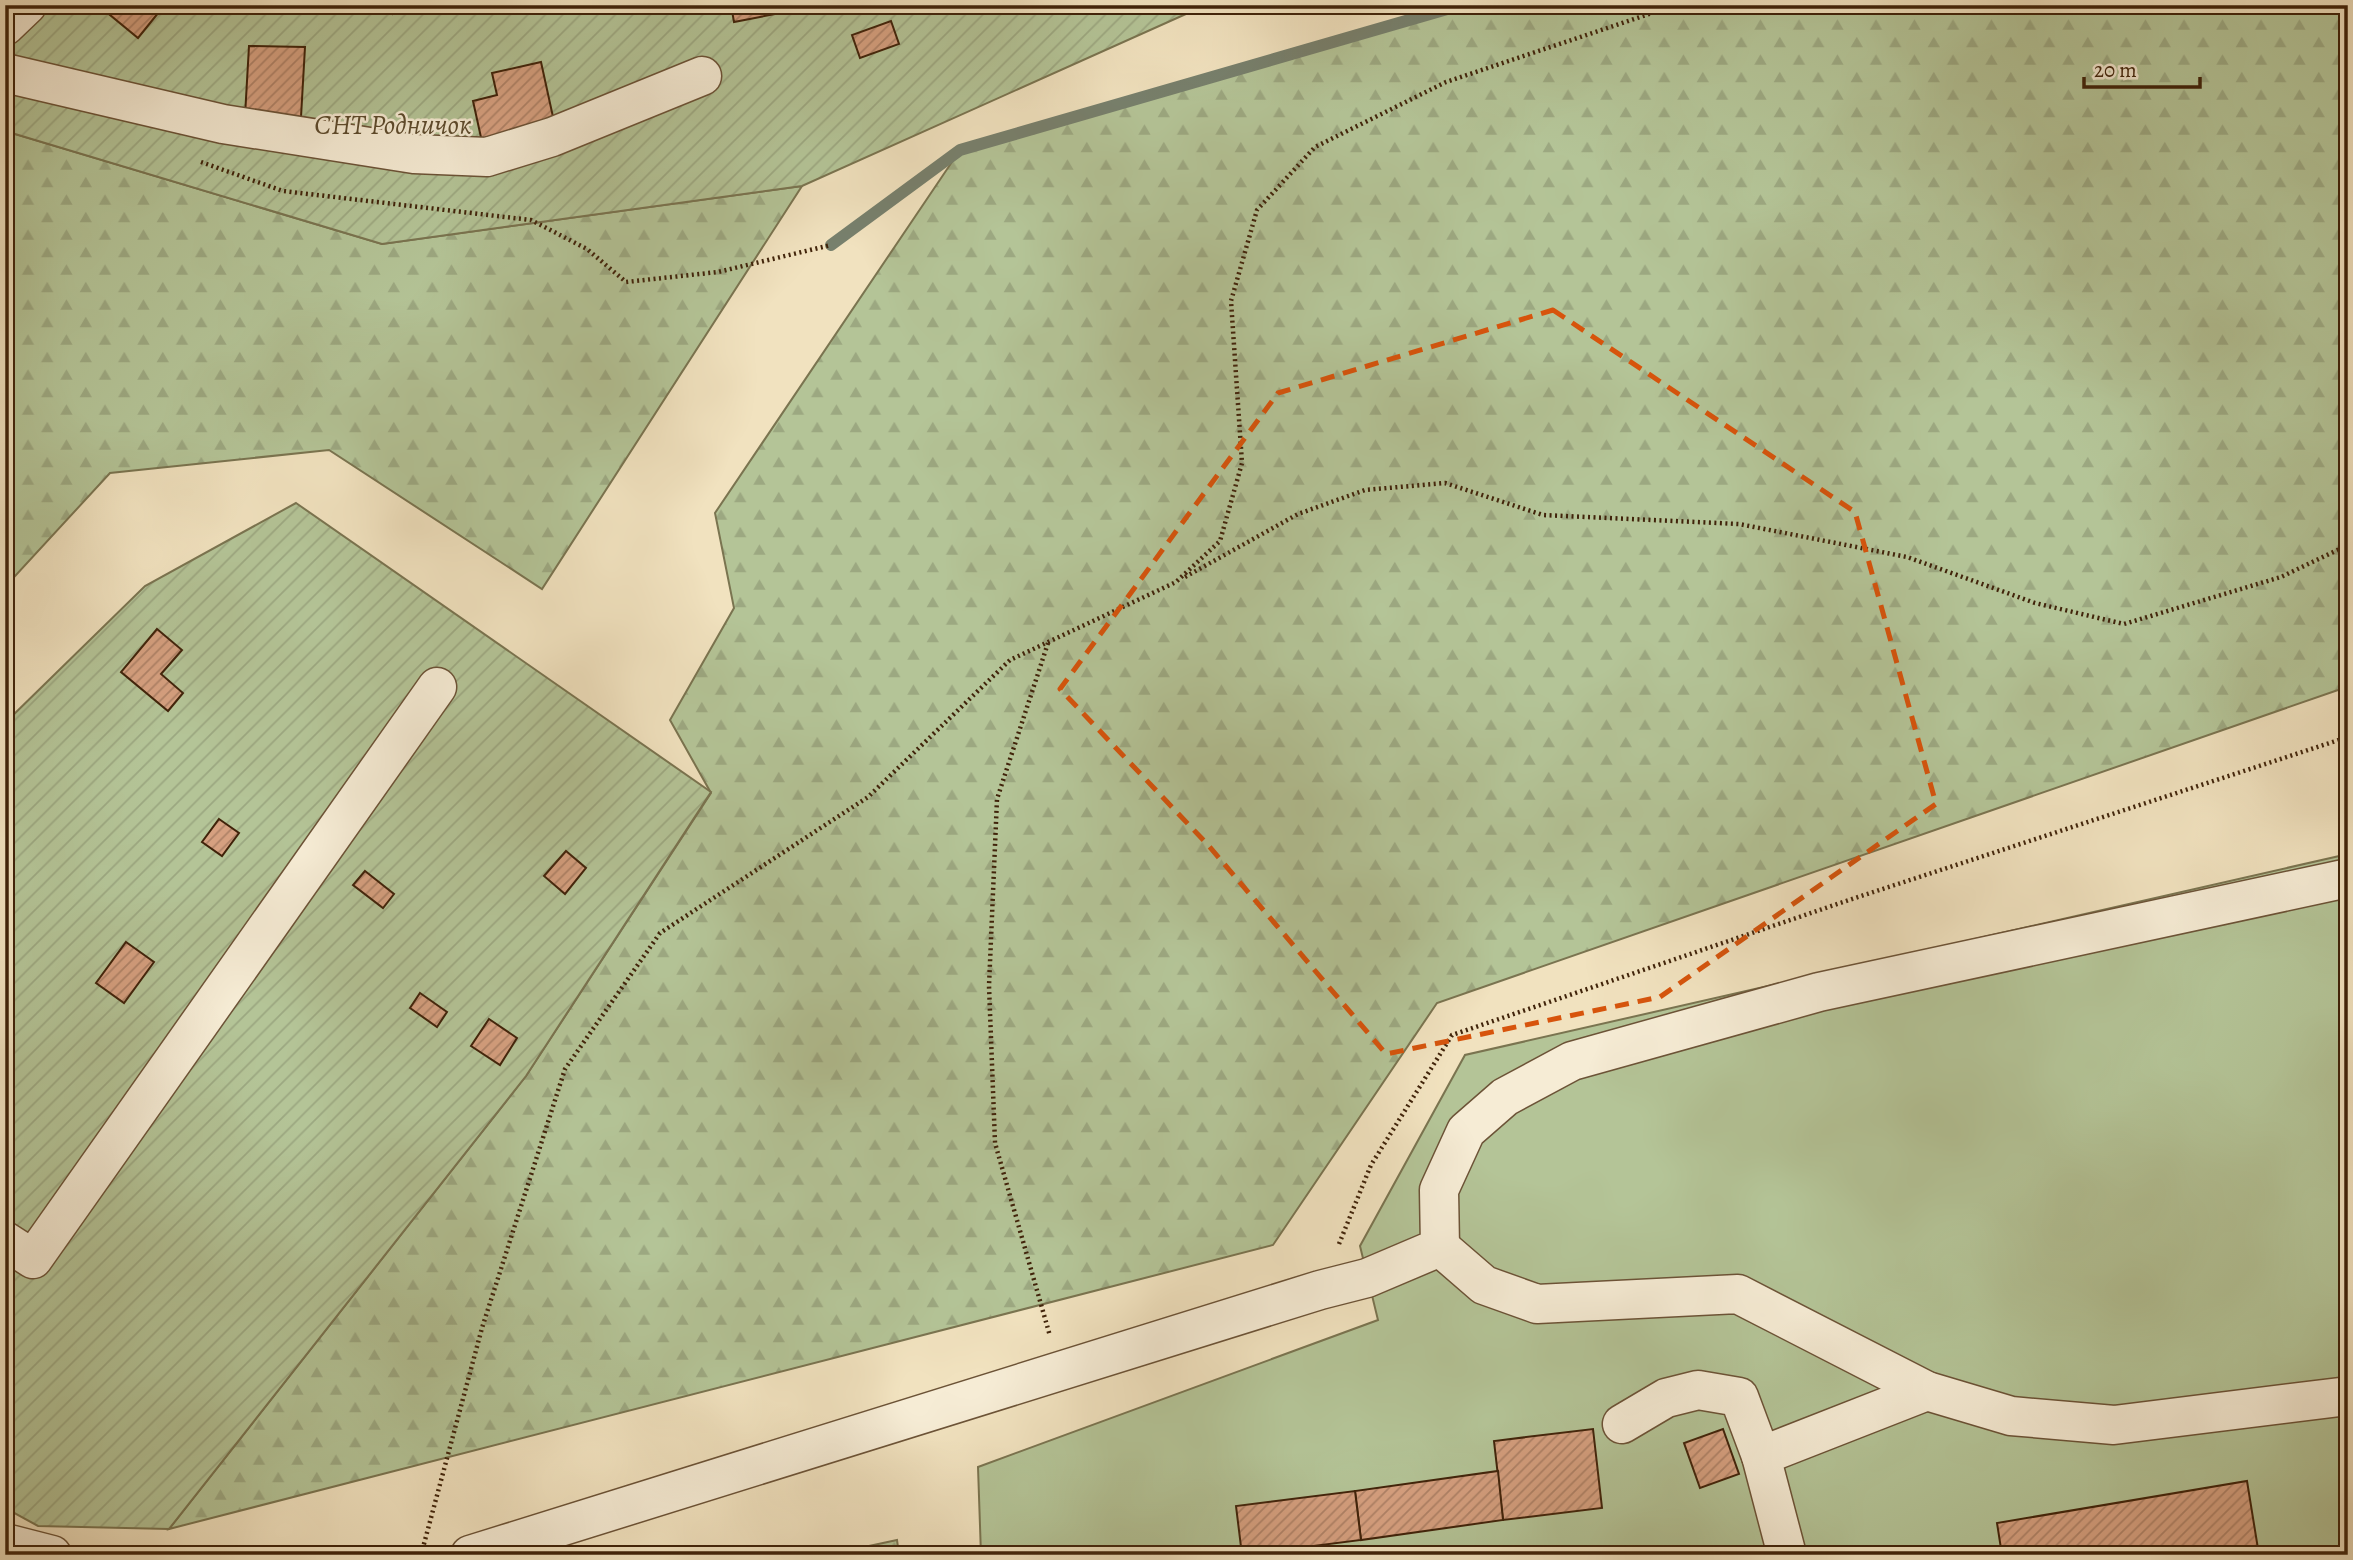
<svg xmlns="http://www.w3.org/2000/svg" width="2353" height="1560" font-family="Alegreya,serif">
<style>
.forest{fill:url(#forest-firs);stroke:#7a7450;stroke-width:2}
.garden{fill:url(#garden-furrows);stroke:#7a7450;stroke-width:2}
.pitch{fill:#b4c497;stroke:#7a7450;stroke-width:2}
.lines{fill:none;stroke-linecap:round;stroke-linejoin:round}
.stream{stroke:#77806d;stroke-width:12}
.building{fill:url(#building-hatch);stroke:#40230a;stroke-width:2}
.minor-casing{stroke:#6c5337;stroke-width:41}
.path{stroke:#40230a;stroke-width:4.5;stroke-dasharray:2 3.5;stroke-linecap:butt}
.minor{stroke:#f6ecd5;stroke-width:38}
.marked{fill:none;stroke:#d7540c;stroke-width:5;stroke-dasharray:14 9;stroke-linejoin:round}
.labels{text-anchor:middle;stroke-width:5;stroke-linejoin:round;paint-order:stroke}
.park-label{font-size:28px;font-style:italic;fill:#5d4b2d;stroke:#f6ecd5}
</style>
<defs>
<pattern id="forest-firs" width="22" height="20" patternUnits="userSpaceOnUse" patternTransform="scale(1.75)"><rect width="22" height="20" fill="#b4c497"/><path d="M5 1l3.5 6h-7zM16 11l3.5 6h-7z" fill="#9ca881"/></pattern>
<pattern id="garden-furrows" width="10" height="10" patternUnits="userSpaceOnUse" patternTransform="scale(1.75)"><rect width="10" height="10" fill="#b4c497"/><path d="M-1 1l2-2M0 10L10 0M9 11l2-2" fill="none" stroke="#9ca881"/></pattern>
<pattern id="building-hatch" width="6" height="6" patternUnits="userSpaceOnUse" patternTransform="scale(1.75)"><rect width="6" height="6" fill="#d6a080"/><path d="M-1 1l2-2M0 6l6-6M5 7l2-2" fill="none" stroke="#af8267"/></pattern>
</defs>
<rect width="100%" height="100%" fill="#f1e2bf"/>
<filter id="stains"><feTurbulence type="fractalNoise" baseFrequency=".00286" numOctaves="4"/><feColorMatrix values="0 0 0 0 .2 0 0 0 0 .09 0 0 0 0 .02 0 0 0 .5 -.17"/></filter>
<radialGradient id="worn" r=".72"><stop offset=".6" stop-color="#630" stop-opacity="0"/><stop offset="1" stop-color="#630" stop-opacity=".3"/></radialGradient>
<g class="forest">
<polygon points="1461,5 2348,5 2348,689 2338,690 1437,1003 1273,1245 169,1529 526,1076 711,793 670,720 734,608 715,513 960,150"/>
<polygon points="5,131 382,244 802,186 542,589 329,450 110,473 5,587"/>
<polygon points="897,1540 899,1555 827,1555"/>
</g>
<g class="garden">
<polygon points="5,5 1206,5 802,186 382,244 5,131"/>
<polygon points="296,503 711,792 526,1076 169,1529 38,1526 5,1508 5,723 145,586"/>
</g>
<polygon class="pitch" points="2348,854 2348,1555 981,1555 978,1467 1378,1320 1360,1246 1465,1055"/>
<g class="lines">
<polyline class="stream" points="831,245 960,150 1461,5"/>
</g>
<g class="building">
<polygon points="108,5 161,5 163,7 138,38 104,10"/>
<polygon points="391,5 437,5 437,6 393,14"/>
<polygon points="731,5 790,5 791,11 734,22"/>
<polygon points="891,21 899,44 860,58 852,35"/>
<polygon points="249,46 305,47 301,117 245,116"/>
<polygon points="541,62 555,126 482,142 473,101 497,95 492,73"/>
<polygon points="157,629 182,650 161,674 183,693 168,711 121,672"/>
<polygon points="219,819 239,833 222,856 202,842"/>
<polygon points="566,851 586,868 565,894 544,876"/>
<polygon points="365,871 394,894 383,908 353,885"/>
<polygon points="126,942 154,962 124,1003 96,983"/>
<polygon points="420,993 447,1012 437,1027 410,1008"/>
<polygon points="489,1019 517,1038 500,1065 471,1046"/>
<polygon points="1593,1429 1602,1508 1503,1520 1494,1441"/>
<polygon points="1723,1429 1739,1474 1700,1488 1684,1443"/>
<polygon points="1498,1471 1503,1520 1361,1540 1355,1491"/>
<polygon points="2247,1481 2259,1555 2002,1555 1997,1523"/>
<polygon points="1355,1491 1361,1540 1242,1555 1236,1506"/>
</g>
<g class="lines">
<g class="minor-casing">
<g id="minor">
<polyline points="5,26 27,5"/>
<polyline points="5,73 223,124 414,154 487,157 552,137 702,76"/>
<polyline points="5,1241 33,1259 437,687"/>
<polyline points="1440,1247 1484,1285 1537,1304 1738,1294 1927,1391 2011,1416 2114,1425 2348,1396"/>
<polyline points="1622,1424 1666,1398 1698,1390 1739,1397 1761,1456 1927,1391"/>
<polyline points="1761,1456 1787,1555"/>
<polyline points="5,1543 52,1555"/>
<polyline points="470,1555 1320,1290 1367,1278 1440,1247 1439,1190 1466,1131 1505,1097 1572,1061 1819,992 2348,878"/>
</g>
</g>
<g class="path">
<polyline points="201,162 283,191 531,220 587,249 626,282 718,272 831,245"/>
<polyline points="1185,577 1298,514 1365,490 1445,483 1543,515 1739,524 1907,557 2035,603 2124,624 2281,577 2348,545"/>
<polyline points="1048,643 997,799 989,986 995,1143 1050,1336"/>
<polyline points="1339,1244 1371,1165 1452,1035 1855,898 2348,737"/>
<polyline points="421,1555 482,1328 565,1069 660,933 868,797 1010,660 1176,582 1220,541 1242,463 1231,301 1257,210 1315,147 1446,82 1676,5"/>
</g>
<use href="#minor" class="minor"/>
</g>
<path class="marked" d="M1553,310L1855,512L1936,804L1660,997L1386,1054L1208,845L1060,689L1278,393Z"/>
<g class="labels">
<g class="park-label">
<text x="393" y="134">СНТ Родничок</text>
</g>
</g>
<rect width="2353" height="1560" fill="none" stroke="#f1e2bf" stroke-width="28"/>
<rect x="7" y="7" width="2339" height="1546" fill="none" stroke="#40230a" stroke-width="3.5"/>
<rect x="14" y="14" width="2325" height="1532" fill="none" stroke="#40230a" stroke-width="2"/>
<path d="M2084 77v10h116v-10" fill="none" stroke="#40230a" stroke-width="3.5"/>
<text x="2094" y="77" font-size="21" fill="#40230a" stroke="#f6ecd5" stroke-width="5" paint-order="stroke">20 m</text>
<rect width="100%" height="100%" filter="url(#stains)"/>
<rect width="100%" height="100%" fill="url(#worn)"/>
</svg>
